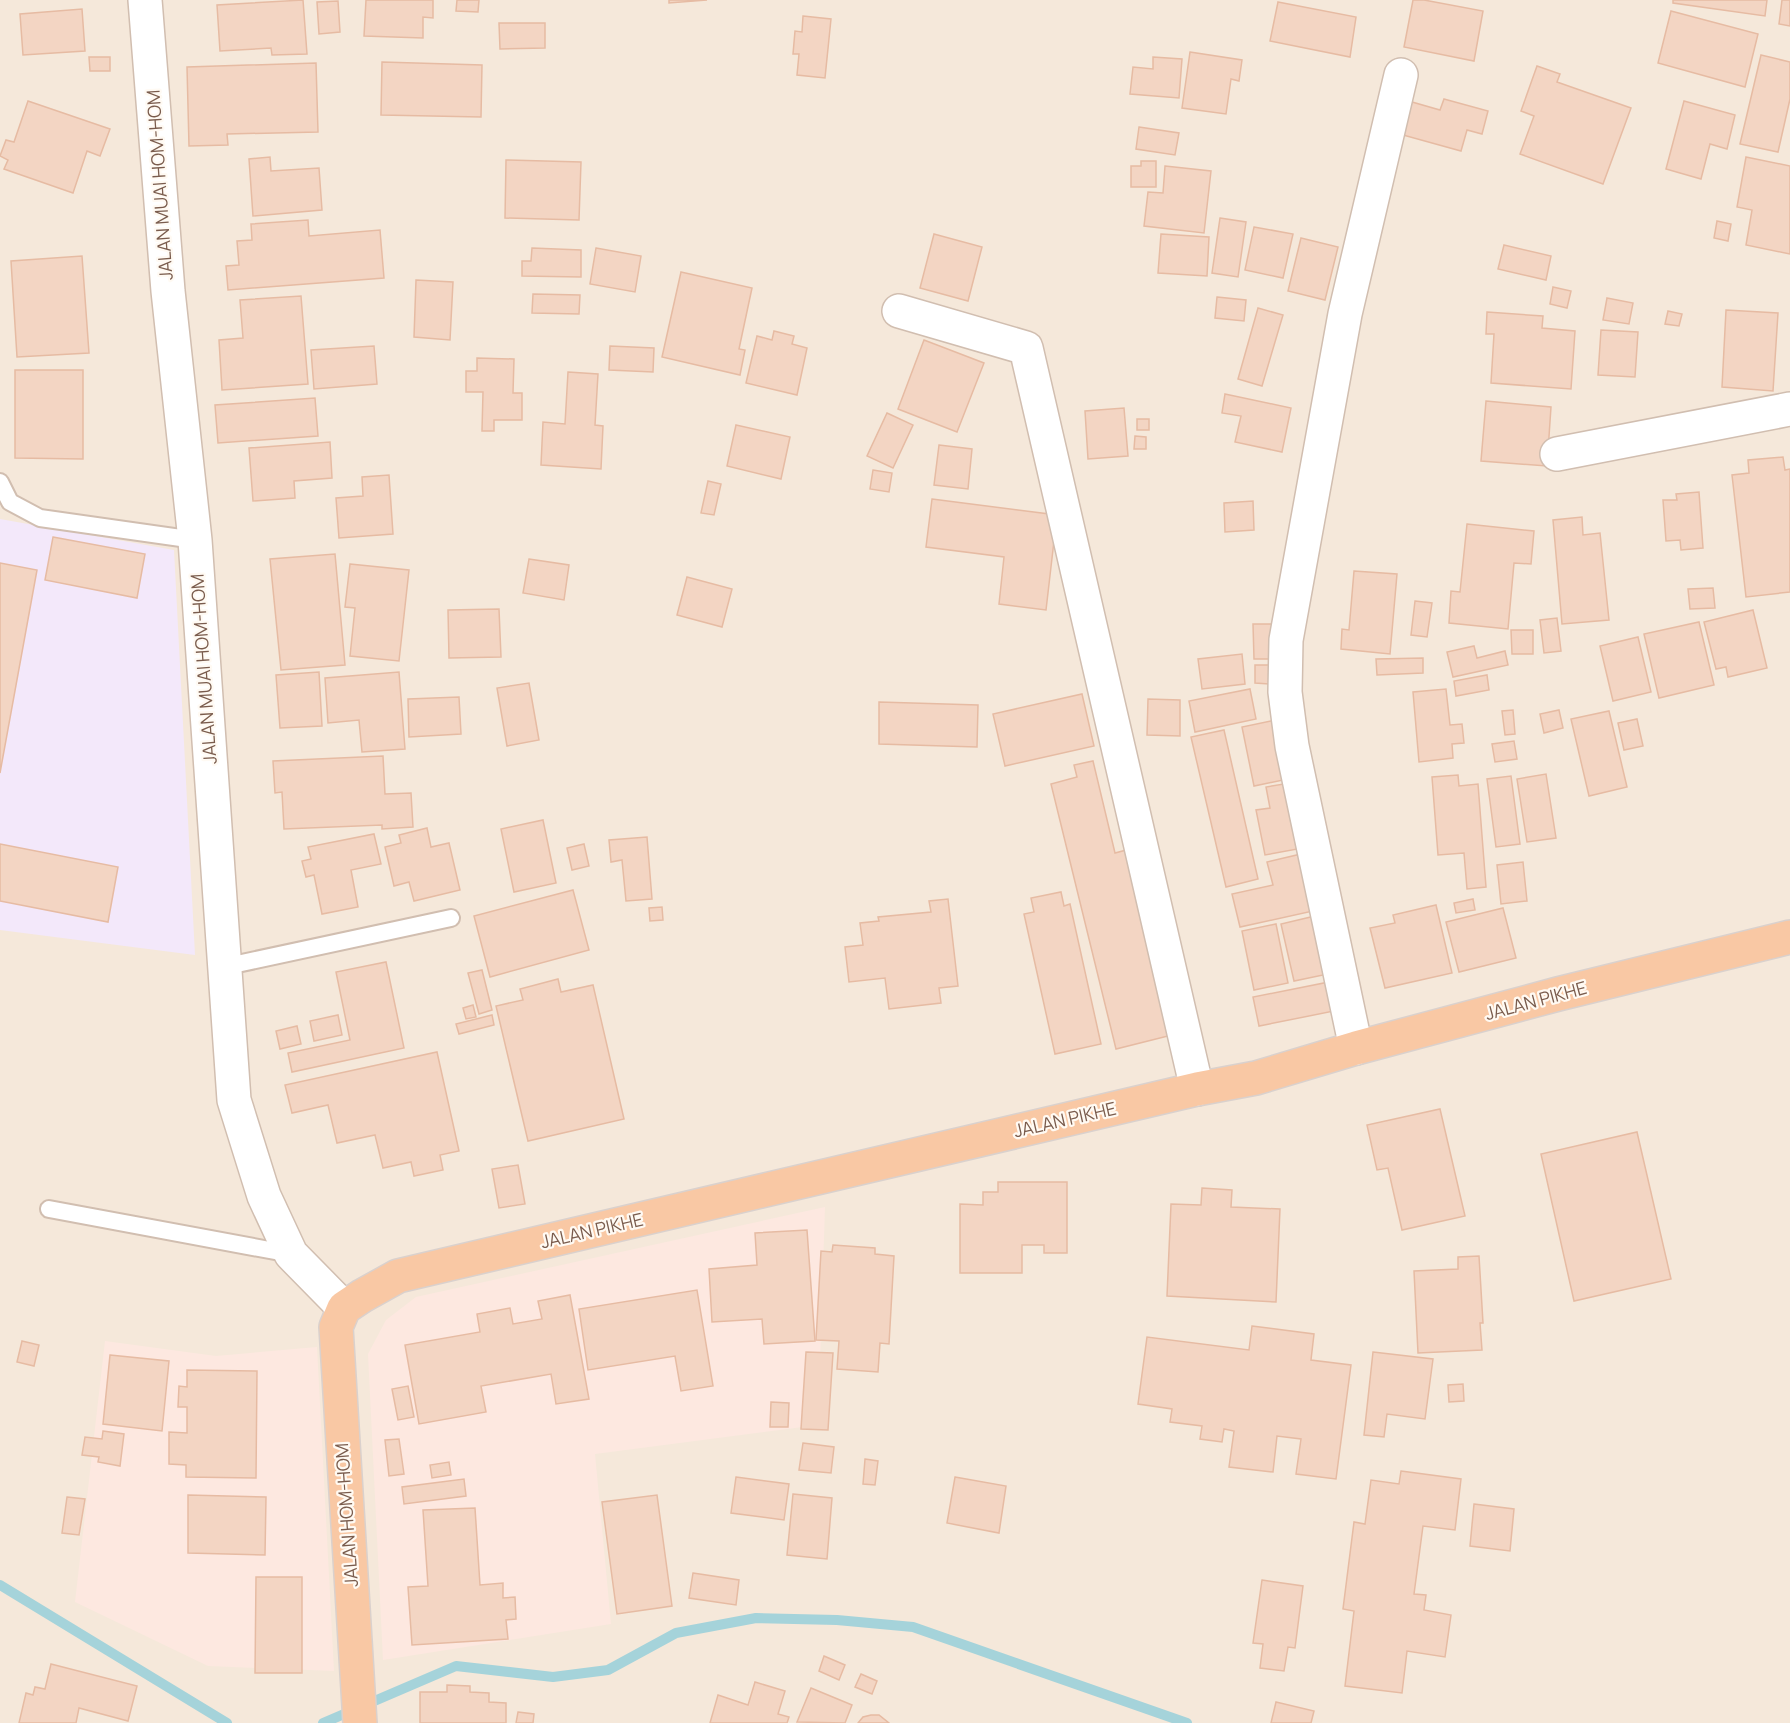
<svg xmlns="http://www.w3.org/2000/svg" width="1790" height="1723" font-family="Manrope,sans-serif">
<style>
.residential{fill:#f5e8da}
.commercial{fill:#fde8e0}
.education{fill:#f3e8fa}
.lines{fill:none;stroke-linecap:round;stroke-linejoin:round}
.stream{stroke:#a5d3da;stroke-width:10}
.building{fill:#f3d5c3;stroke:#e6bba3;stroke-width:1.5}
.service-casing{stroke:#d1beb0;stroke-width:20}
.minor-casing{stroke:#d1beb0;stroke-width:36}
.tertiary-casing{stroke:#d1beb0;stroke-width:36}
.trunk-casing{stroke:#dad1cd;stroke-width:36}
.service{stroke:#fff;stroke-width:16}
.minor{stroke:#fff;stroke-width:33}
.tertiary{stroke:#fff;stroke-width:33}
.trunk{stroke:#f9c8a4;stroke-width:33}
.labels{text-anchor:middle;stroke-width:4.5;stroke-linejoin:round;paint-order:stroke}
.street-label{font-size:18px;fill:#7a5c4d;stroke:#fffaf3}
</style>
<rect width="100%" height="100%" fill="#fdf6ec"/>
<rect class="residential" x="0" y="0" width="1790" height="1723"/>
<g class="commercial">
<polygon points="825,1207 818,1425 595,1454 611,1624 383,1660 368,1354 386,1320 416,1297"/>
<polygon points="105,1341 216,1356 317,1347 334,1671 208,1666 75,1602"/>
</g>
<polygon class="education" points="0,519 174,550 195,955 0,930"/>
<g class="lines">
<g class="stream">
<polyline points="0,1585 227,1723"/>
<polyline points="323,1723 456,1666 553,1677 608,1670 676,1633 756,1618 837,1620 913,1627 1187,1723"/>
</g>
</g>
<g class="building">
<polygon points="303,0 307,54 272,55 271,48 220,51 217,5"/>
<polygon points="366,0 433,0 433,18 423,17 423,38 364,36"/>
<polygon points="457,0 479,0 478,12 456,11"/>
<polygon points="669,0 707,0 669,3"/>
<polygon points="1413,0 1424,0 1483,11 1474,61 1404,47"/>
<polygon points="1673,0 1767,0 1765,16 1673,3"/>
<polygon points="1782,0 1790,0 1790,26 1779,24"/>
<polygon points="338,1 340,32 319,34 317,2"/>
<polygon points="1278,2 1356,17 1350,57 1270,41"/>
<polygon points="82,9 85,51 23,55 20,14"/>
<polygon points="1671,11 1758,34 1745,87 1658,63"/>
<polygon points="803,16 831,19 825,78 797,75 799,54 793,54 795,31 802,32"/>
<polygon points="499,23 545,23 545,48 500,49"/>
<polygon points="1190,52 1242,60 1239,81 1231,79 1226,114 1182,108"/>
<polygon points="1761,55 1790,62 1790,99 1778,152 1740,144"/>
<polygon points="89,57 110,57 110,71 90,71"/>
<polygon points="1153,57 1182,59 1179,98 1130,94 1133,67 1153,69"/>
<polygon points="382,62 482,65 481,117 381,115"/>
<polygon points="316,63 318,132 227,134 228,145 189,146 187,67"/>
<polygon points="1537,66 1560,74 1557,82 1631,108 1603,184 1520,154 1534,116 1521,111"/>
<polygon points="1444,99 1488,111 1482,134 1467,130 1461,151 1403,135 1412,102 1440,110"/>
<polygon points="28,101 110,129 100,156 87,151 73,193 4,169 8,160 0,156 6,140 14,142"/>
<polygon points="1684,101 1735,115 1727,149 1710,144 1701,179 1666,169"/>
<polygon points="1139,127 1179,133 1175,155 1136,149"/>
<polygon points="270,157 271,171 319,168 322,210 253,216 249,159"/>
<polygon points="1746,157 1790,166 1790,254 1746,245 1752,210 1737,207"/>
<polygon points="506,160 581,162 579,220 505,218"/>
<polygon points="1141,161 1156,161 1156,187 1131,187 1131,166 1141,166"/>
<polygon points="1165,166 1211,171 1204,233 1144,226 1148,192 1163,193"/>
<polygon points="1220,218 1246,222 1238,277 1212,273"/>
<polygon points="308,220 309,236 380,230 384,278 228,290 226,266 239,265 237,241 252,240 251,224"/>
<polygon points="1717,221 1731,224 1728,241 1714,238"/>
<polygon points="1254,227 1293,234 1283,278 1245,270"/>
<polygon points="934,234 982,247 968,301 920,288"/>
<polygon points="1161,234 1209,237 1207,276 1158,273"/>
<polygon points="1301,238 1338,247 1325,300 1288,291"/>
<polygon points="1504,245 1551,256 1546,280 1498,269"/>
<polygon points="532,248 581,250 581,277 522,276 522,261 531,261"/>
<polygon points="596,248 641,256 635,292 590,284"/>
<polygon points="82,256 89,353 17,357 11,261"/>
<polygon points="681,272 752,288 739,349 745,350 740,375 662,357"/>
<polygon points="416,280 453,282 450,340 414,337"/>
<polygon points="1553,287 1571,291 1567,308 1550,304"/>
<polygon points="533,294 580,295 579,314 532,313"/>
<polygon points="301,296 308,384 222,390 219,340 243,338 240,300"/>
<polygon points="1217,297 1246,300 1244,321 1215,318"/>
<polygon points="1607,298 1633,303 1629,324 1603,320"/>
<polygon points="1258,308 1283,315 1262,386 1238,379"/>
<polygon points="1726,310 1778,313 1773,391 1722,387"/>
<polygon points="1668,311 1682,314 1679,326 1665,324"/>
<polygon points="1487,312 1543,316 1542,328 1575,331 1571,389 1491,383 1494,334 1486,334"/>
<polygon points="1601,330 1638,332 1635,377 1598,375"/>
<polygon points="774,331 794,336 792,344 807,348 797,395 746,383 757,336 772,340"/>
<polygon points="924,340 984,363 957,432 898,409"/>
<polygon points="374,346 377,384 314,389 311,350"/>
<polygon points="610,346 654,348 653,372 609,370"/>
<polygon points="477,358 514,359 513,393 522,393 522,420 494,420 494,431 482,431 483,392 466,392 466,371 477,371"/>
<polygon points="15,370 83,370 83,459 15,458"/>
<polygon points="568,372 598,374 595,425 603,426 601,469 541,465 543,422 565,424"/>
<polygon points="1225,394 1291,408 1282,452 1235,442 1241,416 1222,413"/>
<polygon points="315,398 318,436 218,443 215,405"/>
<polygon points="1486,401 1551,407 1547,466 1481,461"/>
<polygon points="1124,408 1128,456 1088,459 1085,411"/>
<polygon points="887,413 913,425 893,468 867,456"/>
<rect x="1137" y="419" width="12" height="11"/>
<polygon points="736,425 790,437 781,479 727,466"/>
<polygon points="1135,436 1146,437 1146,449 1134,449"/>
<polygon points="330,442 332,478 294,481 295,498 253,501 249,448"/>
<polygon points="939,445 972,449 968,489 934,485"/>
<polygon points="1783,457 1785,470 1790,469 1790,592 1746,597 1732,475 1749,473 1748,460"/>
<polygon points="873,470 892,473 889,492 870,489"/>
<polygon points="389,475 393,534 339,538 336,498 363,496 362,477"/>
<polygon points="708,481 721,484 714,515 701,513"/>
<polygon points="1699,492 1703,548 1681,550 1680,540 1666,541 1663,500 1677,500 1676,494"/>
<polygon points="932,499 1057,515 1046,610 999,604 1004,557 926,547"/>
<polygon points="1253,501 1254,530 1225,532 1224,503"/>
<polygon points="1582,517 1583,535 1600,533 1609,620 1562,624 1553,520"/>
<polygon points="1467,524 1534,531 1531,564 1514,563 1508,629 1449,623 1451,591 1460,592"/>
<polygon points="53,537 145,554 137,598 45,580"/>
<polygon points="335,554 345,665 281,670 270,559"/>
<polygon points="529,559 569,565 564,600 523,593"/>
<polygon points="0,563 37,570 0,773"/>
<polygon points="350,564 409,570 399,661 350,656 355,608 345,607"/>
<polygon points="1354,571 1397,574 1390,654 1341,649 1342,629 1349,630"/>
<polygon points="687,577 732,589 722,627 677,615"/>
<polygon points="1713,588 1715,608 1690,609 1688,589"/>
<polygon points="1415,601 1432,603 1427,637 1411,635"/>
<polygon points="499,609 501,657 449,658 448,610"/>
<polygon points="1753,610 1767,668 1728,677 1726,667 1716,669 1704,622"/>
<polygon points="1557,618 1561,651 1544,653 1540,620"/>
<polygon points="1699,622 1714,685 1659,698 1644,634"/>
<polygon points="1253,624 1272,624 1273,659 1254,659"/>
<polygon points="1511,630 1533,630 1533,654 1512,654"/>
<polygon points="1638,637 1651,692 1613,701 1600,646"/>
<polygon points="1474,646 1477,658 1505,651 1508,665 1453,677 1447,652"/>
<polygon points="1242,654 1245,684 1202,689 1198,659"/>
<polygon points="1423,658 1423,673 1377,675 1376,659"/>
<polygon points="1255,665 1269,665 1269,684 1255,683"/>
<polygon points="319,672 322,726 280,728 276,675"/>
<polygon points="399,672 405,749 362,752 359,720 328,723 325,678"/>
<polygon points="1487,675 1489,690 1456,696 1454,681"/>
<polygon points="529,683 539,740 507,746 497,688"/>
<polygon points="1250,689 1256,719 1195,732 1189,701"/>
<polygon points="1446,689 1450,725 1462,724 1464,743 1452,744 1453,758 1419,762 1413,692"/>
<polygon points="1082,694 1094,746 1005,766 993,714"/>
<polygon points="459,697 461,734 409,737 408,699"/>
<polygon points="1148,699 1180,700 1180,736 1147,735"/>
<polygon points="879,702 978,705 977,747 879,744"/>
<polygon points="1513,710 1515,734 1505,735 1502,711"/>
<polygon points="1559,710 1563,728 1544,733 1540,714"/>
<polygon points="1609,711 1627,787 1589,796 1571,719"/>
<polygon points="1637,719 1643,746 1624,750 1618,723"/>
<polygon points="1276,720 1288,779 1254,786 1242,727"/>
<polygon points="1224,730 1258,879 1226,887 1191,737"/>
<polygon points="1514,741 1517,759 1495,762 1492,744"/>
<polygon points="383,756 385,794 411,793 413,827 382,829 382,825 284,829 282,792 275,793 273,761"/>
<polygon points="1093,761 1115,853 1130,849 1176,1034 1116,1049 1051,784 1077,777 1074,765"/>
<polygon points="1546,774 1556,838 1527,842 1517,779"/>
<polygon points="1458,775 1459,786 1478,784 1486,887 1467,889 1464,853 1438,855 1432,777"/>
<polygon points="1511,776 1520,844 1496,847 1487,779"/>
<polygon points="1290,783 1303,848 1265,855 1256,810 1270,808 1266,787"/>
<polygon points="543,820 556,883 514,892 501,829"/>
<polygon points="427,828 431,847 449,843 460,890 414,901 409,882 394,886 385,847 401,843 399,835"/>
<polygon points="374,834 381,864 351,870 358,907 322,914 314,875 306,877 302,861 311,859 308,847"/>
<polygon points="647,837 652,899 626,901 622,860 611,862 609,840"/>
<polygon points="0,844 118,867 108,922 0,901"/>
<polygon points="584,844 589,866 572,870 567,848"/>
<polygon points="1301,854 1313,911 1240,927 1232,894 1273,885 1267,862"/>
<polygon points="1523,862 1527,901 1501,904 1497,865"/>
<polygon points="573,890 589,950 490,977 474,916"/>
<polygon points="1061,892 1064,906 1070,904 1101,1044 1055,1054 1024,914 1034,912 1031,898"/>
<polygon points="948,899 958,986 939,988 941,1003 889,1009 885,978 849,982 845,947 863,945 860,923 879,921 878,917 931,912 929,901"/>
<polygon points="1473,899 1475,910 1456,913 1454,903"/>
<polygon points="1436,905 1452,973 1385,988 1370,928 1395,923 1393,915"/>
<polygon points="662,907 663,920 650,921 649,908"/>
<polygon points="1503,908 1516,958 1459,972 1446,922"/>
<polygon points="1315,916 1328,974 1294,981 1281,924"/>
<polygon points="1276,924 1288,983 1254,990 1242,931"/>
<polygon points="386,962 404,1048 292,1072 288,1053 350,1040 336,972"/>
<polygon points="482,970 492,1010 479,1014 468,973"/>
<polygon points="558,979 561,992 593,985 624,1119 528,1141 496,1006 523,1000 520,989"/>
<polygon points="1329,982 1334,1011 1259,1026 1253,997"/>
<polygon points="473,1005 476,1017 466,1019 463,1008"/>
<polygon points="338,1015 342,1035 314,1041 310,1021"/>
<polygon points="492,1015 494,1025 459,1034 456,1024"/>
<polygon points="297,1026 301,1044 280,1049 276,1031"/>
<polygon points="437,1052 459,1151 440,1155 443,1170 414,1176 411,1162 383,1168 375,1135 337,1143 328,1105 292,1113 285,1085"/>
<polygon points="1440,1109 1465,1216 1402,1230 1388,1168 1377,1170 1367,1125"/>
<polygon points="1637,1132 1671,1279 1574,1301 1541,1154"/>
<polygon points="518,1165 525,1204 499,1208 492,1169"/>
<polygon points="998,1182 1067,1182 1067,1253 1044,1253 1044,1245 1022,1245 1022,1273 960,1273 960,1204 983,1205 983,1192 998,1192"/>
<polygon points="1202,1188 1232,1190 1231,1207 1280,1209 1276,1302 1167,1296 1171,1204 1201,1205"/>
<polygon points="807,1230 815,1341 764,1344 762,1319 712,1322 709,1269 757,1265 755,1233"/>
<polygon points="833,1245 875,1248 875,1254 894,1256 889,1344 880,1343 878,1372 837,1369 839,1341 816,1340 821,1251 832,1252"/>
<polygon points="1479,1256 1483,1323 1480,1323 1482,1350 1418,1353 1414,1271 1458,1269 1458,1257"/>
<polygon points="697,1290 713,1386 681,1391 675,1356 588,1370 579,1309"/>
<polygon points="570,1295 589,1399 556,1404 551,1374 481,1386 486,1412 419,1424 405,1345 480,1332 477,1314 510,1308 513,1324 542,1319 538,1301"/>
<polygon points="1252,1326 1314,1334 1311,1360 1351,1365 1336,1479 1296,1474 1301,1439 1277,1436 1273,1472 1229,1467 1234,1431 1224,1429 1222,1442 1200,1439 1202,1426 1170,1422 1172,1409 1138,1404 1147,1337 1249,1350"/>
<polygon points="22,1341 39,1345 34,1366 17,1362"/>
<polygon points="806,1352 833,1353 828,1430 801,1429"/>
<polygon points="1373,1352 1433,1359 1425,1419 1387,1414 1384,1437 1364,1435"/>
<polygon points="110,1355 169,1361 162,1431 103,1424"/>
<polygon points="187,1370 257,1371 256,1478 186,1477 186,1465 169,1464 169,1432 187,1433 187,1407 178,1407 179,1386 187,1387"/>
<polygon points="1463,1384 1464,1401 1449,1402 1448,1385"/>
<polygon points="408,1386 414,1417 398,1420 392,1389"/>
<polygon points="771,1402 789,1403 788,1427 770,1427"/>
<polygon points="103,1431 124,1434 120,1466 98,1462 99,1457 82,1455 85,1437 102,1439"/>
<polygon points="399,1439 404,1474 389,1476 385,1440"/>
<polygon points="803,1443 834,1447 831,1473 799,1470"/>
<polygon points="865,1459 878,1461 875,1485 863,1484"/>
<polygon points="449,1462 451,1475 432,1478 430,1465"/>
<polygon points="1401,1471 1461,1479 1455,1530 1423,1526 1414,1594 1426,1595 1424,1610 1451,1615 1445,1657 1407,1651 1402,1693 1345,1686 1354,1611 1343,1609 1354,1522 1365,1524 1371,1480 1399,1484"/>
<polygon points="736,1477 789,1484 784,1520 731,1513"/>
<polygon points="955,1477 1006,1486 999,1533 947,1523"/>
<polygon points="464,1479 466,1496 404,1504 402,1487"/>
<polygon points="793,1494 832,1498 827,1559 787,1555"/>
<polygon points="188,1495 266,1497 265,1555 188,1553"/>
<polygon points="657,1495 672,1606 617,1614 602,1502"/>
<polygon points="67,1497 85,1499 79,1535 62,1533"/>
<polygon points="1474,1504 1514,1509 1510,1551 1470,1546"/>
<polygon points="475,1508 480,1585 503,1583 503,1598 515,1597 516,1619 506,1620 508,1639 412,1645 408,1587 428,1586 423,1510"/>
<polygon points="693,1573 739,1580 736,1605 689,1598"/>
<polygon points="256,1577 302,1577 302,1673 255,1673"/>
<polygon points="1262,1580 1303,1586 1295,1648 1288,1647 1284,1671 1260,1668 1263,1644 1253,1643"/>
<polygon points="824,1656 845,1665 839,1680 819,1671"/>
<polygon points="51,1664 137,1686 128,1721 79,1708 76,1723 19,1723 26,1693 33,1695 35,1687 45,1689"/>
<polygon points="861,1674 877,1681 872,1694 855,1687"/>
<polygon points="755,1682 785,1691 778,1714 789,1717 787,1723 710,1723 718,1695 748,1705"/>
<polygon points="447,1685 470,1686 470,1692 489,1693 489,1702 506,1703 506,1723 420,1723 420,1692 447,1692"/>
<polygon points="811,1688 852,1705 845,1723 797,1722"/>
<polygon points="1276,1702 1314,1711 1311,1723 1271,1723"/>
<polygon points="518,1712 534,1714 533,1723 516,1723"/>
<polygon points="871,1715 879,1715 889,1723 858,1723 863,1717"/>
</g>
<g class="lines">
<g class="service-casing">
<g id="service">
<polyline points="0,482 10,502 40,518 195,540"/>
<polyline points="223,967 451,918"/>
<polyline points="49,1209 291,1254"/>
</g>
</g>
<g class="minor-casing">
<g id="minor">
<polyline points="899,311 1026,348 1197,1089"/>
<polyline points="1557,454 1790,409"/>
<polyline points="1356,1048 1292,746 1285,692 1286,640 1345,314 1401,75"/>
</g>
</g>
<g class="tertiary-casing">
<polyline id="tertiary" points="145,0 168,291 195,540 234,1100 264,1196 291,1254 344,1308"/>
</g>
<g class="trunk-casing">
<polyline id="trunk" points="360,1723 336,1327 344,1308 362,1296 398,1276 1197,1089 1256,1078 1356,1048 1558,994 1790,937"/>
</g>
<use href="#service" class="service"/>
<use href="#minor" class="minor"/>
<use href="#tertiary" class="tertiary"/>
<use href="#trunk" class="trunk"/>
</g>
<g class="labels">
<g class="street-label">
<text transform="translate(160 185) rotate(-94)" y="6">JALAN MUAI HOM-HOM</text>
<text transform="translate(204 669) rotate(-94)" y="6">JALAN MUAI HOM-HOM</text>
<text transform="translate(1536 1001) rotate(-15)" y="6">JALAN PIKHE</text>
<text transform="translate(1065 1120) rotate(-13)" y="6">JALAN PIKHE</text>
<text transform="translate(592 1231) rotate(-13)" y="6">JALAN PIKHE</text>
<text transform="translate(347 1515) rotate(-94)" y="6">JALAN HOM-HOM</text>
</g>
</g>
</svg>
